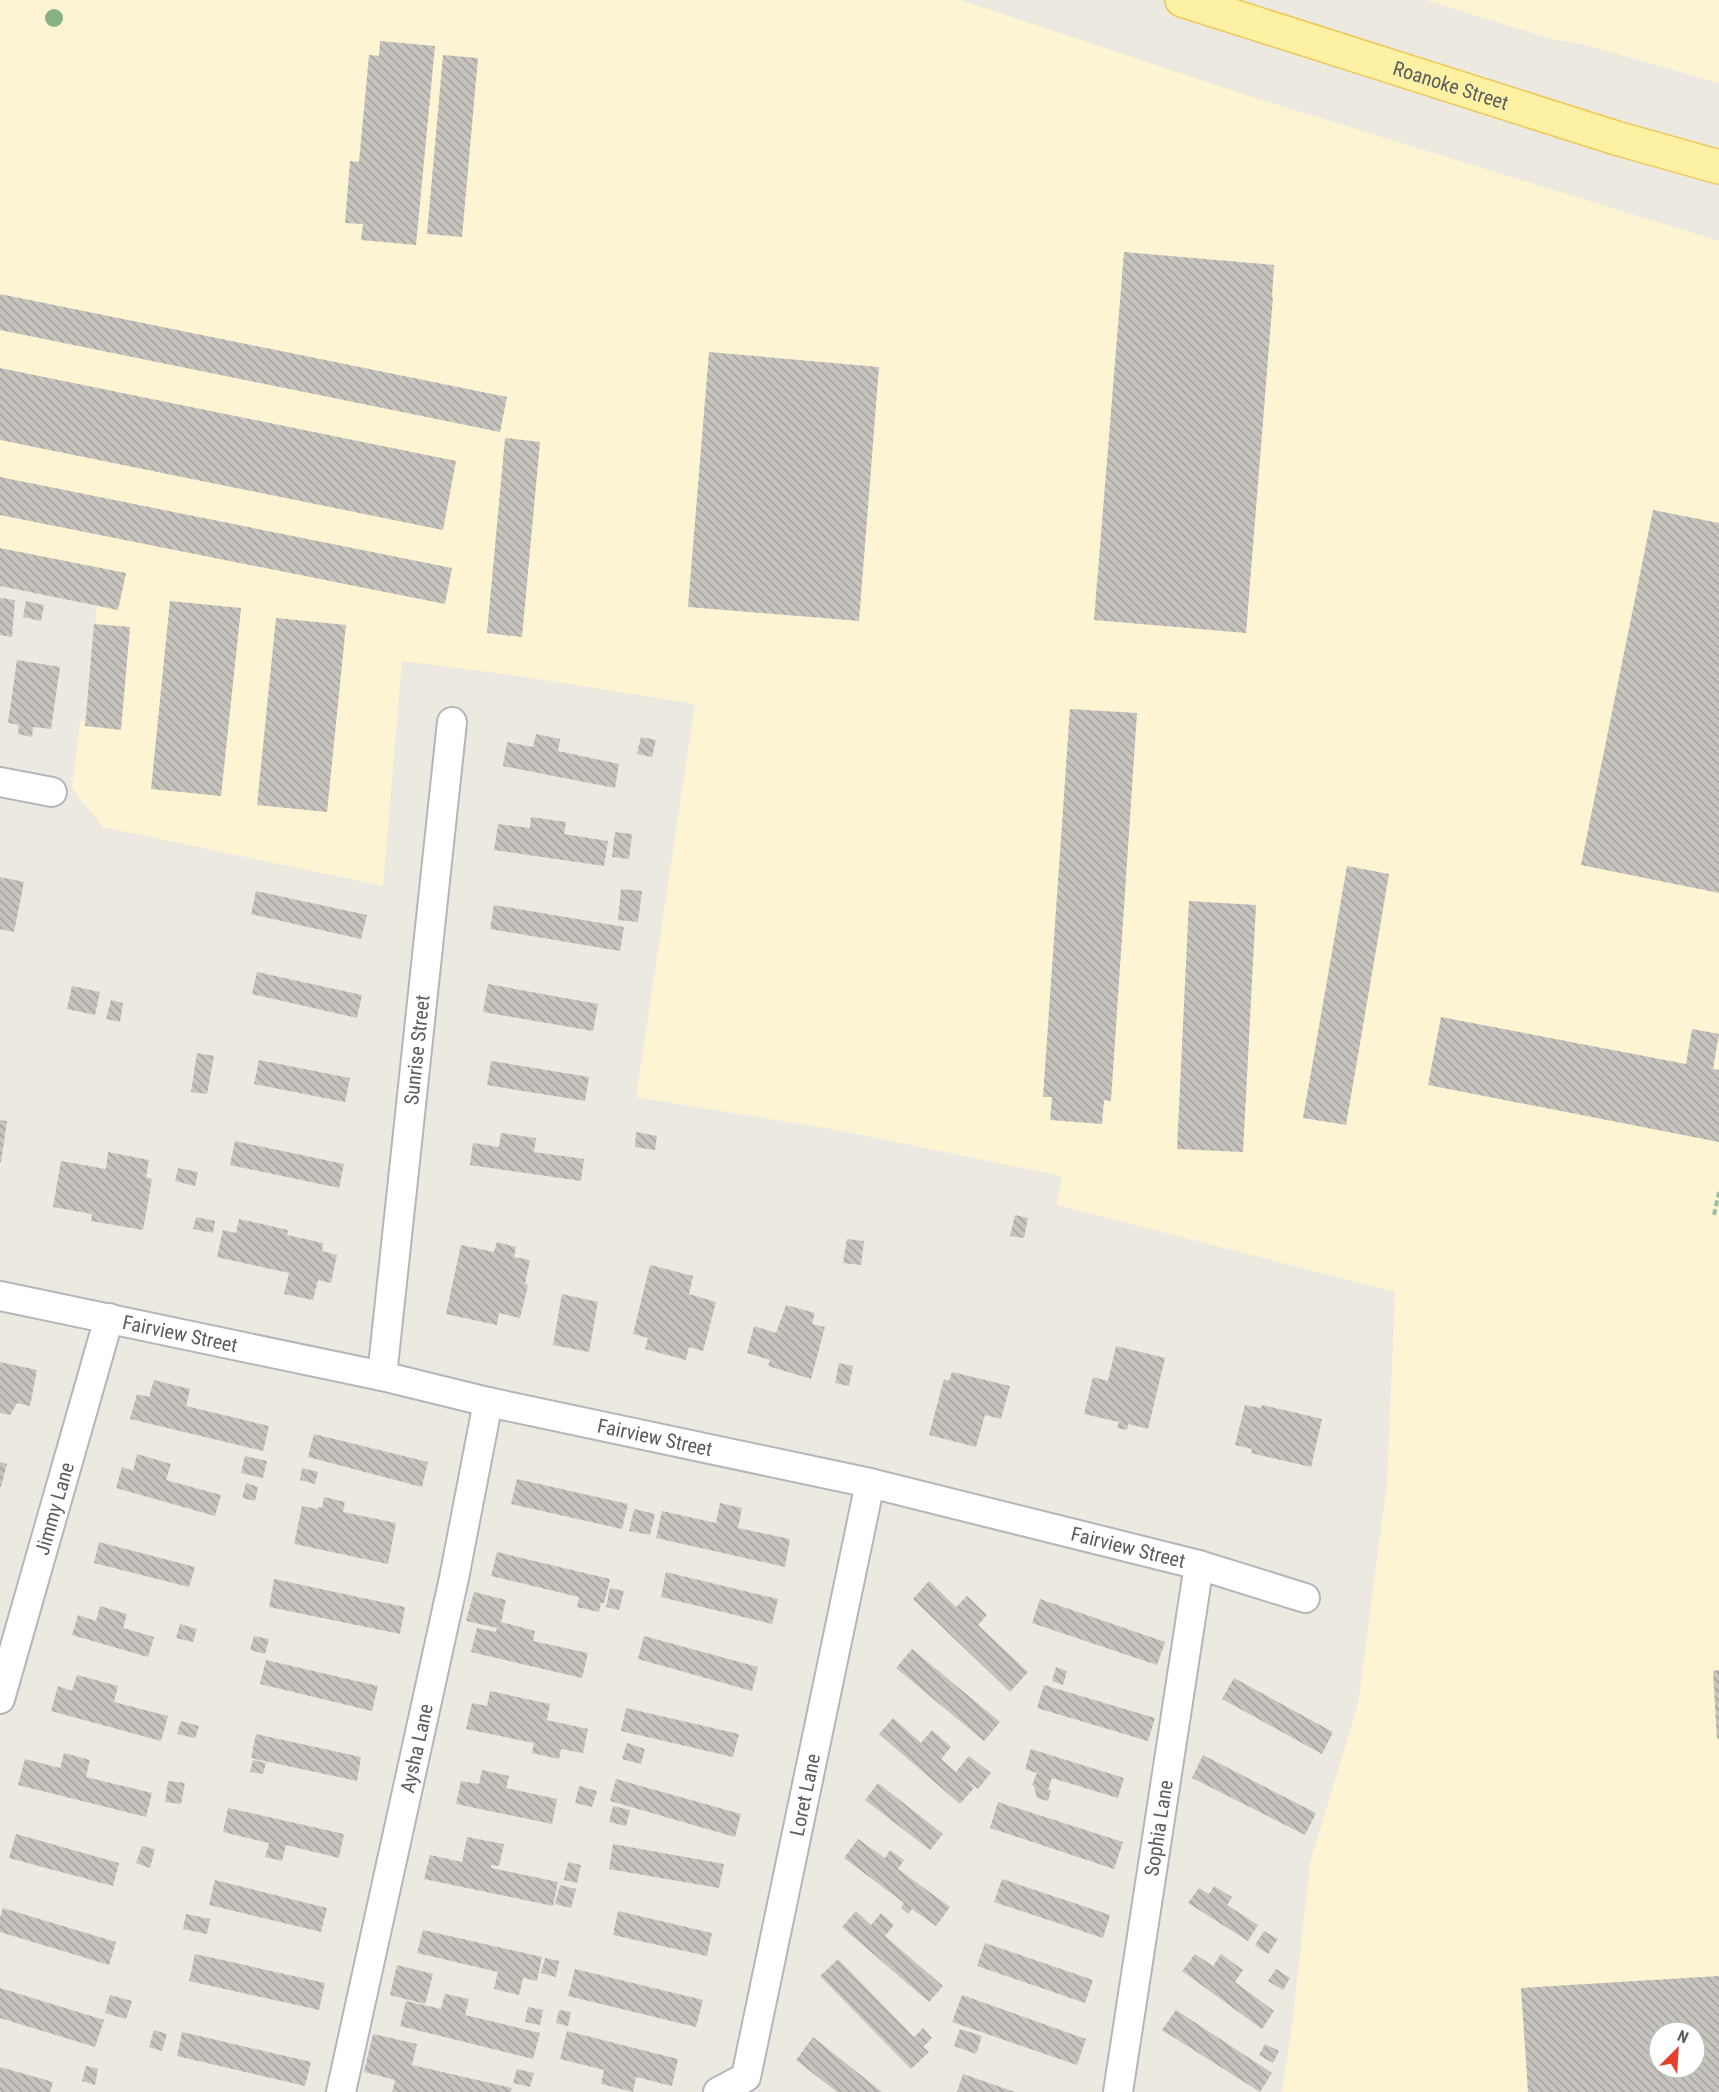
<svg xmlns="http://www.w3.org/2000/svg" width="1719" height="2092" font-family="'Roboto Condensed',sans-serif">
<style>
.commercial{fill:#fdf4d4;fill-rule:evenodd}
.building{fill:url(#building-back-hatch);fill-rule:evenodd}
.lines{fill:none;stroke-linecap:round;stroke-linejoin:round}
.street-casing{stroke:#b3b6bb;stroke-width:32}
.primary-casing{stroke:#eec757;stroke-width:36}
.path{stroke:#96c4a4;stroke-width:4;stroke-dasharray:6 3;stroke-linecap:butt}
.street{stroke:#fff;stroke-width:28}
.primary{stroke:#fdf1a4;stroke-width:33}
.tree{fill:#88b186}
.labels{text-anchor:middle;stroke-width:4.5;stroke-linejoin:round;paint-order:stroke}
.street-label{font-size:20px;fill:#595c61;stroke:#fff}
</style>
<defs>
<pattern id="building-back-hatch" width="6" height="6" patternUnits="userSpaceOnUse" patternTransform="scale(1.5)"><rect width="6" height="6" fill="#c6c4bd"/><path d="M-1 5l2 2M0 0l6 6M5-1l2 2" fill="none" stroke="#a4a29d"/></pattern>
</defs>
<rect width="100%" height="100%" fill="#ece9e0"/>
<g class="commercial">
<path d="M0,0H960L1246,95L1719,241V2092H1282L1293,2018L1310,1863L1358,1704L1387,1483L1395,1292L1057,1205L1062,1176L837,1130L636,1097L695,704L519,676L402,661L383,886L103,827L72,788L80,721H85L97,606L0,586ZM1659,2032H1695V2068H1659Z"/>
<polygon points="1426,0 1719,0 1719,83 1582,44 1551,39"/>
</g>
<g class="building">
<polygon points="380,41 435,46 416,245 361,240 363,224 345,223 350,161 359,162 369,55 379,56"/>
<polygon points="443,55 478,58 462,237 427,234"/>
<polygon points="1124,252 1274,265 1272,297 1273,297 1246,633 1094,620"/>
<polygon points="0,294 507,397 500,432 0,330"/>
<polygon points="709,352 879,367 859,621 688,607"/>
<polygon points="0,368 456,461 443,530 0,440"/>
<polygon points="505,438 540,442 522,637 487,633"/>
<polygon points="0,477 452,568 445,604 0,515"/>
<polygon points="1653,510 1719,523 1719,893 1581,865"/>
<polygon points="0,548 126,573 118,610 0,586"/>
<polygon points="0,598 15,600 12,637 0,635"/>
<polygon points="26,601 44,605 41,621 23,617"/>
<polygon points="170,601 241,608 221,796 151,789"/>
<polygon points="276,618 346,625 327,812 257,805"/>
<polygon points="94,624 130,627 121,730 85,726"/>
<polygon points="17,660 60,667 51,729 33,727 32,737 18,734 19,725 8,723"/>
<polygon points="1070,709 1137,713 1111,1101 1104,1100 1102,1124 1050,1120 1052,1097 1043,1097"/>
<polygon points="536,734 560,739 558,751 619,764 615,788 503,766 507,742 533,747"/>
<polygon points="641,737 656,740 652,757 637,754"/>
<polygon points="531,817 566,822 564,834 608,841 604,866 494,850 498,824 530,828"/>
<polygon points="615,832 632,834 629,859 612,857"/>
<polygon points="1347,866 1389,874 1346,1125 1303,1118"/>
<polygon points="0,877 24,882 14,932 0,929"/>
<polygon points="621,889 642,891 638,922 618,920"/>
<polygon points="256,891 367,915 361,939 251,914"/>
<polygon points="1189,901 1256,905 1243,1152 1177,1149"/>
<polygon points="494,905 624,927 620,951 490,929"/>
<polygon points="257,972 362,995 357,1018 252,994"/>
<polygon points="488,984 598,1004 593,1031 483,1012"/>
<polygon points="72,986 100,992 95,1015 67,1009"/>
<polygon points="111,1000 123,1003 120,1022 106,1019"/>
<polygon points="1441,1017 1686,1064 1692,1029 1719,1034 1713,1069 1719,1070 1719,1142 1428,1085"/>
<polygon points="197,1053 214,1056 207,1094 191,1092"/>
<polygon points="259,1060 350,1078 345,1102 254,1084"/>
<polygon points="491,1061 589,1077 585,1101 487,1085"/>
<polygon points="0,1120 7,1121 1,1162 0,1162"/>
<polygon points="636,1132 657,1136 655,1150 635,1147"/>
<polygon points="501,1133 536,1138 534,1152 584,1159 581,1181 470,1165 473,1143 499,1147"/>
<polygon points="235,1141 344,1164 339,1188 230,1165"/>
<polygon points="108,1152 149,1160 146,1177 152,1179 143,1230 91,1221 92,1214 53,1207 61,1161 106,1169"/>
<polygon points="178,1168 198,1172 195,1186 175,1181"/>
<polygon points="1015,1215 1028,1218 1024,1238 1010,1236"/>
<polygon points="196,1217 215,1221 213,1233 193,1229"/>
<polygon points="239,1219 288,1230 287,1235 323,1243 322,1251 337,1255 331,1283 318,1280 313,1300 284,1294 289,1273 217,1257 223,1230 236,1233"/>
<polygon points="847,1239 864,1241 861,1265 843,1263"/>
<polygon points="497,1242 516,1247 514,1257 530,1260 525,1284 528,1285 520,1318 499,1313 497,1325 446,1314 461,1245 494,1252"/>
<polygon points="650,1265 693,1276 689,1294 716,1302 703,1351 689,1347 686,1360 645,1349 648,1338 633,1334"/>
<polygon points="562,1294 598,1302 589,1352 553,1345"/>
<polygon points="786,1305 815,1313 812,1324 825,1327 811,1379 768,1366 770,1360 747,1353 754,1326 776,1333"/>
<polygon points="1116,1346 1165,1358 1148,1429 1128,1424 1127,1430 1117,1428 1119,1422 1084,1414 1093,1377 1108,1381"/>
<polygon points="0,1362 37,1370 30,1406 17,1403 10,1415 0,1413"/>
<polygon points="839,1363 853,1366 849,1386 835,1383"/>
<polygon points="952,1372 1010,1386 1001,1419 985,1415 976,1447 929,1435 944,1379 949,1381"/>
<polygon points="154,1380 190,1389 186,1406 269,1426 263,1451 130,1419 137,1394 149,1397"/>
<polygon points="1245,1405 1261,1408 1262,1405 1322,1419 1311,1467 1251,1453 1252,1449 1235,1445"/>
<polygon points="314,1434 428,1462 422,1487 308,1457"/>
<polygon points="137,1454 171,1464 166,1480 221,1495 215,1516 116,1488 122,1467 133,1471"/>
<polygon points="245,1456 267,1461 263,1478 241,1473"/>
<polygon points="0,1462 7,1464 1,1487 0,1487"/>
<polygon points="302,1468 318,1472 315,1484 300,1480"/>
<polygon points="517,1479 628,1504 622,1529 511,1504"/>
<polygon points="246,1483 258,1487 255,1501 242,1498"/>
<polygon points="324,1497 345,1502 343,1512 396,1523 388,1564 294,1544 302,1506 318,1509 319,1507 322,1508"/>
<polygon points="720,1503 742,1508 738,1528 790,1539 785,1567 656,1538 662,1511 716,1523"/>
<polygon points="634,1509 655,1514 650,1535 629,1531"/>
<polygon points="99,1542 195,1567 189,1587 94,1563"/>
<polygon points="497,1552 610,1579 604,1603 601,1603 599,1612 577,1607 579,1597 491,1576"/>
<polygon points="666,1572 778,1599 772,1624 661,1597"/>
<polygon points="274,1579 405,1607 400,1634 269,1607"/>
<polygon points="929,1581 956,1607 967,1596 987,1615 978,1625 1028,1672 1010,1692 913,1599"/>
<polygon points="610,1588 624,1591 619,1610 606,1607"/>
<polygon points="474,1592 506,1600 501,1622 535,1631 533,1641 588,1653 582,1678 471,1652 477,1628 496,1632 497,1628 466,1621"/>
<polygon points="1040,1599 1165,1642 1157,1665 1032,1623"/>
<polygon points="100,1606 127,1614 123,1628 154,1637 148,1657 72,1635 78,1615 96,1621"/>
<polygon points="180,1624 197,1629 193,1642 176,1638"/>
<polygon points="254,1636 269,1639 265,1654 250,1650"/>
<polygon points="644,1636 758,1667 752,1691 638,1659"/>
<polygon points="912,1649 1000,1722 984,1741 896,1668"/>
<polygon points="266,1660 378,1686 372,1711 260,1684"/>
<polygon points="1056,1667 1067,1671 1063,1685 1052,1681"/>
<polygon points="1719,1670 1719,1739 1717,1739 1713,1671"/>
<polygon points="77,1675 118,1686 114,1702 168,1716 161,1741 51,1711 58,1686 72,1691"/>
<polygon points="1234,1678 1333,1732 1322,1754 1222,1699"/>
<polygon points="1044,1685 1155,1718 1148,1741 1037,1708"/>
<polygon points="490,1691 550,1704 547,1720 588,1729 583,1753 561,1749 559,1759 532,1753 534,1743 466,1729 472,1703 487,1706"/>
<polygon points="626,1708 739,1734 733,1757 621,1731"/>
<polygon points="893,1718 921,1743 932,1730 951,1747 941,1759 956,1772 969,1756 991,1773 978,1789 965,1779 974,1788 960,1804 879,1734"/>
<polygon points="181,1721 199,1726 195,1738 177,1734"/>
<polygon points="256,1734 361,1757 357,1781 251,1758"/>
<polygon points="627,1743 645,1749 641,1764 622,1759"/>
<polygon points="1031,1749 1124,1778 1118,1798 1052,1778 1048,1790 1051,1790 1048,1801 1037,1798 1034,1786 1032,1785 1037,1773 1025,1769"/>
<polygon points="64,1753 90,1760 86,1777 152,1793 146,1817 18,1785 25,1759 60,1768"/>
<polygon points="1203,1755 1316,1813 1305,1835 1192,1778"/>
<polygon points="253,1760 266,1763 263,1774 250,1772"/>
<polygon points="482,1770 509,1776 506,1788 557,1799 552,1824 456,1804 461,1781 479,1784"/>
<polygon points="616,1779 741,1814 735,1837 610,1801"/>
<polygon points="168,1781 185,1783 181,1804 165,1802"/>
<polygon points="878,1783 943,1834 930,1850 865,1800"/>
<polygon points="579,1786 597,1791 592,1807 575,1803"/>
<polygon points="998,1802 1123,1842 1114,1869 990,1828"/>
<polygon points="613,1806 630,1810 626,1826 609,1822"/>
<polygon points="228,1808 344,1834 339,1858 286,1845 282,1861 265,1857 269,1843 223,1832"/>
<polygon points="16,1834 119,1863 113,1886 9,1858"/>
<polygon points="467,1837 504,1844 499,1866 491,1865 491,1868 558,1882 553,1906 424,1879 430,1855 462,1862"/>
<polygon points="858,1839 885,1858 890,1850 904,1860 898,1869 950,1907 936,1926 912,1909 908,1914 901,1908 904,1903 844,1858"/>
<polygon points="613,1844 724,1864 719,1888 609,1869"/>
<polygon points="142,1846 155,1849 150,1868 136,1863"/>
<polygon points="568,1862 581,1865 577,1883 564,1880"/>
<polygon points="1002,1879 1110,1915 1103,1938 994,1902"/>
<polygon points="215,1880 327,1908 321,1932 209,1905"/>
<polygon points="560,1885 576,1889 571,1908 555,1904"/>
<polygon points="1214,1886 1232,1897 1227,1905 1258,1925 1248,1941 1188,1903 1199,1888 1209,1894"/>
<polygon points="3,1908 116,1942 109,1965 0,1932 0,1918"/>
<polygon points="618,1911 712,1933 707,1956 613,1935"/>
<polygon points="856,1911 871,1925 881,1913 894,1925 885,1936 943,1986 929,2002 842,1927"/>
<polygon points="186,1914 210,1919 207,1934 183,1929"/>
<polygon points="423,1930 542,1957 537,1981 523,1978 519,1995 494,1989 498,1972 417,1953"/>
<polygon points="1264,1931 1278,1939 1268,1954 1255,1945"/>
<polygon points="985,1943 1093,1980 1085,2003 977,1966"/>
<polygon points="195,1954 325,1983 319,2010 189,1981"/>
<polygon points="1195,1954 1213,1966 1221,1954 1243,1970 1235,1982 1274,2011 1262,2029 1182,1971"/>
<polygon points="545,1958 559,1961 556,1977 541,1973"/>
<polygon points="838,1959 914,2037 923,2028 932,2038 923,2047 929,2052 911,2069 820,1976"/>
<polygon points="397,1965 433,1974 425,2004 390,1995"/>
<polygon points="575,1969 703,2000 696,2027 568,1996"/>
<polygon points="1276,1969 1290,1978 1283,1990 1268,1981"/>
<path d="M1719,1976V2092H1528L1521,1988ZM1659,2032H1695V2068H1659Z"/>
<polygon points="0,1988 104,2020 95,2047 0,2018"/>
<polygon points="445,1994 469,1999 465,2015 540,2033 533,2059 400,2026 406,2001 441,2009"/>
<polygon points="110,1995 132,2001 126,2019 105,2013"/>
<polygon points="962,1995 1086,2039 1077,2065 952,2022"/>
<polygon points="528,2007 543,2010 540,2025 525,2022"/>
<polygon points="559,2010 571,2012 568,2026 556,2023"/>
<polygon points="1176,2010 1272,2073 1260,2092 1162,2030"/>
<polygon points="960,2029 982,2036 976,2054 954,2046"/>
<polygon points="154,2030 167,2034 162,2051 149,2047"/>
<polygon points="567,2031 678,2059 672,2086 636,2077 633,2092 601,2084 604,2070 560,2059"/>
<polygon points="182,2032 311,2062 305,2086 177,2056"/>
<polygon points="373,2034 417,2044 412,2065 512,2088 511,2092 392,2092 395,2080 364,2072"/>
<polygon points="813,2037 882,2092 837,2092 796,2060"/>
<polygon points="1265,2044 1279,2051 1273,2063 1259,2055"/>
<polygon points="86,2066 98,2069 95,2085 82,2081"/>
<polygon points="0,2067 53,2082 50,2092 0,2092"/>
<polygon points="517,2069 534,2073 530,2087 513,2083"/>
<polygon points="963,2074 1015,2092 957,2092"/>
</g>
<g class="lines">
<g class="street-casing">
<g id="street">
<polyline points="0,782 52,792"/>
<path id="s1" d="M0,1296L382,1376L488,1402L870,1483L1199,1565L1305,1598"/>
<path id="s2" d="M382,1376L452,722"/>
<path id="s3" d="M0,1699L109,1318"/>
<path id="s4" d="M341,2092L454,1578L488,1402"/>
<path id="s5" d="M718,2092L746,2077L870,1483"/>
<path id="s6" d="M1118,2092L1199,1565"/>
</g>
</g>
<g class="primary-casing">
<g id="primary">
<path id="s7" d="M1182,0L1616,138L1719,167"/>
</g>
</g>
<polyline class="path" points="1714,1215 1719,1192"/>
<use href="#street" class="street"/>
<use href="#primary" class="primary"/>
</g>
<circle class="tree" cx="54" cy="18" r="9"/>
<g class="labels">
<g class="street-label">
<text dy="7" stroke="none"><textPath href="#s7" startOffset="282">Roanoke Street</textPath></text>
<text dy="7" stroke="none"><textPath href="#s2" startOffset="328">Sunrise Street</textPath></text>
<text dy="7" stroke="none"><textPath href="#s1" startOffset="184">Fairview Street</textPath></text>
<text dy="7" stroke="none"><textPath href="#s1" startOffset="670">Fairview Street</textPath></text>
<text dy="7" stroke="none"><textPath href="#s3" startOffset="198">Jimmy Lane</textPath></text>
<text dy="7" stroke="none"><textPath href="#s1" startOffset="1156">Fairview Street</textPath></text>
<text dy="7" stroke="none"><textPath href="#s4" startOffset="352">Aysha Lane</textPath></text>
<text dy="7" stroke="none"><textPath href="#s5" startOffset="320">Loret Lane</textPath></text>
<text dy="7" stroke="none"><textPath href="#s6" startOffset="267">Sophia Lane</textPath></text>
</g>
</g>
<g transform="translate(1677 2050) rotate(24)"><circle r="28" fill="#ffffff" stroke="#bdbec0" stroke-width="1.5"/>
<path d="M0-4.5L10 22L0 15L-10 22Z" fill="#e5402d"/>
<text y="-9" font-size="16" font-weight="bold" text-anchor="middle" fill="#595c61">N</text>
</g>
</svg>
